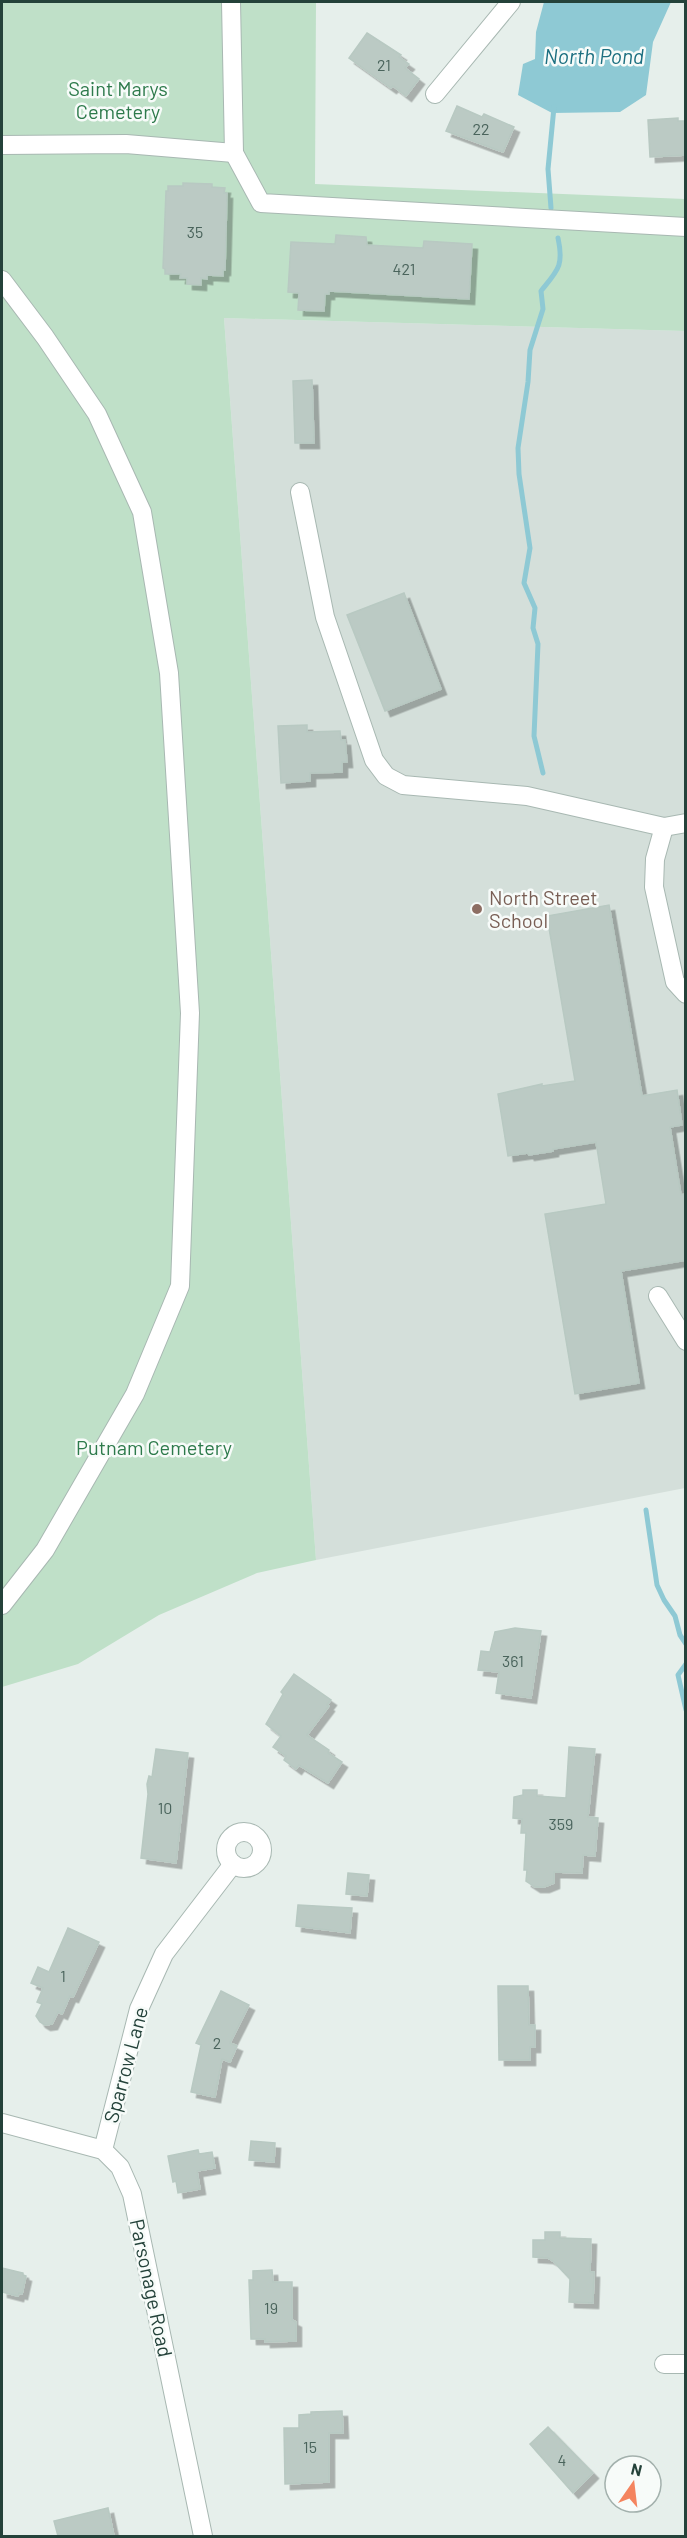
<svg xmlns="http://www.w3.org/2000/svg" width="687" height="2538" font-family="Barlow,sans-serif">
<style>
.built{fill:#d4dfda}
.green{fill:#bfe0c8}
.water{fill:#8ec9d4}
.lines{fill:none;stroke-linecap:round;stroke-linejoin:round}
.stream{stroke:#8ec9d4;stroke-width:5}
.building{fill:#bbcac4;stroke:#b8c9c2;stroke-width:1.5;filter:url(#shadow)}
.minor-casing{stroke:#a8b8b2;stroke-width:20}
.minor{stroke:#fff;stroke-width:18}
.education-dot{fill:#8d6e63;stroke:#f7fbf9;stroke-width:2}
.labels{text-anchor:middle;stroke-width:5;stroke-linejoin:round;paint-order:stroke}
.number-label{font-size:16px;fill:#4a645c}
.park-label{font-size:20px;fill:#2d7a4b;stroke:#f7fbf9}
.education-label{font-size:20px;fill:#785e54;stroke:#f7fbf9;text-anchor:start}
.street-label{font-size:20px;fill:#24423a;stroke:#f7fbf9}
.water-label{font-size:21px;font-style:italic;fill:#1c6f80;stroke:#f7fbf9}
</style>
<defs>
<filter id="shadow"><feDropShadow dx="5.5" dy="5.5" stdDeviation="0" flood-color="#0004"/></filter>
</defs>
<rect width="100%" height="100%" fill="#e6efeb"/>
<polygon class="built" points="224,318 685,331 685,1488 316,1560"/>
<polygon class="green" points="2,2 316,2 315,184 685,199 685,331 224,318 316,1560 257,1573 159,1615 78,1664 2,1687"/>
<polygon class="water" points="544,2 671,2 653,42 646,95 620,112 552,113 518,95 523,64 535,59 536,32"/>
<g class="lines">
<g class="stream">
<polyline points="551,208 548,169 554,107"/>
<path d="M543,773L534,736L538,644L533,628L535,608L524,583L530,548L519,474L518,448L528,382L530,350L543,309L541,291C558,270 564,266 558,238"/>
<polyline points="646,1510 657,1585 664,1600 675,1616 680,1635 686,1644"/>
<polyline points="686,1664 678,1675 686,1710"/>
</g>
</g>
<g class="building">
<polygon points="367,33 401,55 399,57 409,64 405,68 419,79 406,96 393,86 391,88 349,58"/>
<polygon points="457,106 482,117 484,114 514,127 503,152 446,131"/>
<polygon points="678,118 678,121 686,121 686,155 650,157 648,120"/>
<polygon points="183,183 212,184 212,187 225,188 224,193 227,193 225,270 223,270 223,276 207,275 207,279 201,278 201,285 187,284 187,278 180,278 181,274 165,274 165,269 163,268 166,191 168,191 168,186 183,186"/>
<polygon points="336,235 366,237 367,245 423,248 424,241 472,244 469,299 329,291 329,294 325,294 324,311 298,310 299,293 288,292 291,242 335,244"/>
<polygon points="312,380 314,443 295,443 293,381"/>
<polygon points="404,593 441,689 385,711 347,615"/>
<polygon points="307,725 307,732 340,731 341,740 345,740 347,762 342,762 342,772 310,773 310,781 281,783 278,726"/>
<polygon points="609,905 642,1096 677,1090 682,1125 670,1127 681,1195 686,1194 686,1260 621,1271 639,1383 575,1394 545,1214 606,1204 596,1142 553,1149 553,1151 529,1155 528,1153 508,1156 498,1094 542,1084 542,1086 575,1081 547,916"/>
<polygon points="515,1628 541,1631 531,1698 496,1693 499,1672 478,1670 481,1651 490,1652 495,1632"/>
<polygon points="294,1674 331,1700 327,1705 329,1706 307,1735 329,1750 328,1753 342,1762 328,1783 299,1765 296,1769 284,1760 286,1756 273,1747 281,1736 266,1724 283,1694 281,1692"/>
<polygon points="569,1747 595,1749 588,1817 598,1818 595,1856 583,1855 582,1873 554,1872 554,1883 544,1887 535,1887 526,1881 527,1870 524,1870 526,1833 521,1833 522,1819 513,1818 514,1797 523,1795 523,1790 537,1790 537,1796 566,1798"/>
<polygon points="156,1749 188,1753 176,1863 141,1858 148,1794 147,1784 149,1776 152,1777"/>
<polygon points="348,1873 369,1875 367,1896 346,1894"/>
<polygon points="298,1905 352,1908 350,1933 296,1926"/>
<polygon points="68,1928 99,1942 73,1997 70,1996 62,2014 58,2012 52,2024 45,2025 40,2022 36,2016 42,2004 37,2002 43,1988 31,1983 38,1967 49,1972"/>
<polygon points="498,1986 528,1986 529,2025 535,2025 535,2047 530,2047 530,2060 499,2060"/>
<polygon points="221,1991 249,2005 230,2043 237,2046 230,2062 222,2059 215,2097 191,2092 201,2045 196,2043"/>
<polygon points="251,2141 275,2143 274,2162 249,2160"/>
<polygon points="198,2150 199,2154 212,2152 215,2168 197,2171 200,2189 178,2193 176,2181 173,2182 168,2156"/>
<polygon points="545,2232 560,2232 560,2238 591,2239 590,2272 594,2272 593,2303 569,2302 570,2279 553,2261 548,2258 533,2257 533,2240 545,2240"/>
<polygon points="2,2268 23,2273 23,2275 26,2276 22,2294 19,2293 18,2296 2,2292"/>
<polygon points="272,2270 273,2282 292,2282 292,2320 296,2322 296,2341 265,2342 265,2339 251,2339 249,2280 253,2280 253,2271"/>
<polygon points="342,2411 343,2433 329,2433 329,2482 285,2484 284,2428 299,2428 299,2415 311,2414 311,2412"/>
<polygon points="548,2427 593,2473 573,2493 530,2444"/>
<polygon points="108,2508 114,2536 58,2536 54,2521"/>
</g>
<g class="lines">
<g class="minor-casing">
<g id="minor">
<polyline points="231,2 234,153 261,203 686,227"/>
<polyline points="435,94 511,2"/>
<polyline points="2,145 126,144 234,153"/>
<polyline points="2,280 45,337 97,414 142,512 169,673 190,1013 180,1286 135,1394 45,1550 2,1605"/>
<polyline points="300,492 325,617 374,760 386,776 403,785 527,796 664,827 686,823"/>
<polyline points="664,827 655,859 654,887 675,982 686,994"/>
<polyline points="658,1296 686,1341"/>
<circle cx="244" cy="1850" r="18"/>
<polyline points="2,2123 103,2150 120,2167 132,2194 203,2536"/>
<polyline points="103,2150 139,2009 164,1954 233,1864"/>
<polyline points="664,2364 686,2364"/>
</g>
</g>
<use href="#minor" class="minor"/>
</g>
<circle class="education-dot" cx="477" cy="909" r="6"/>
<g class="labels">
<g class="number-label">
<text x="384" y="71">21</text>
<text x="481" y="135">22</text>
<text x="195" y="238">35</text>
<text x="404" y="275">421</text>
<text x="513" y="1667">361</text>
<text x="165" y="1814">10</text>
<text x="561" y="1830">359</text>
<text x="63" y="1982">1</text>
<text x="217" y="2049">2</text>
<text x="271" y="2314">19</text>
<text x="310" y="2453">15</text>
<text x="562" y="2466">4</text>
</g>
<g class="park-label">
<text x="118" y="96">Saint Marys<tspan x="118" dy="23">Cemetery</tspan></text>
<text x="154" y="1455">Putnam Cemetery</text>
</g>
<g class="education-label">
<text x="489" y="905">North Street<tspan x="489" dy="23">School</tspan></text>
</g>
<g class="street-label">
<text transform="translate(126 2065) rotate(-75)" y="7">Sparrow Lane</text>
<text transform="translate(151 2288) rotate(78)" y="7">Parsonage Road</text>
</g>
<g class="water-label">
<text x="594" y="64">North Pond</text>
</g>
</g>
<rect width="687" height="2538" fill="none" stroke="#24423a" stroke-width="6"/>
<g transform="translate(633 2484) rotate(14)"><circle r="28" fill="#f7fbf9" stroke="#a3b1ad" stroke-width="1.5"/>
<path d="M0-4.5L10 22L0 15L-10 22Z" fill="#f4845f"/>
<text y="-9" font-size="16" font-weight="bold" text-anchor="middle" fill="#24423a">N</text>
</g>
</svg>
